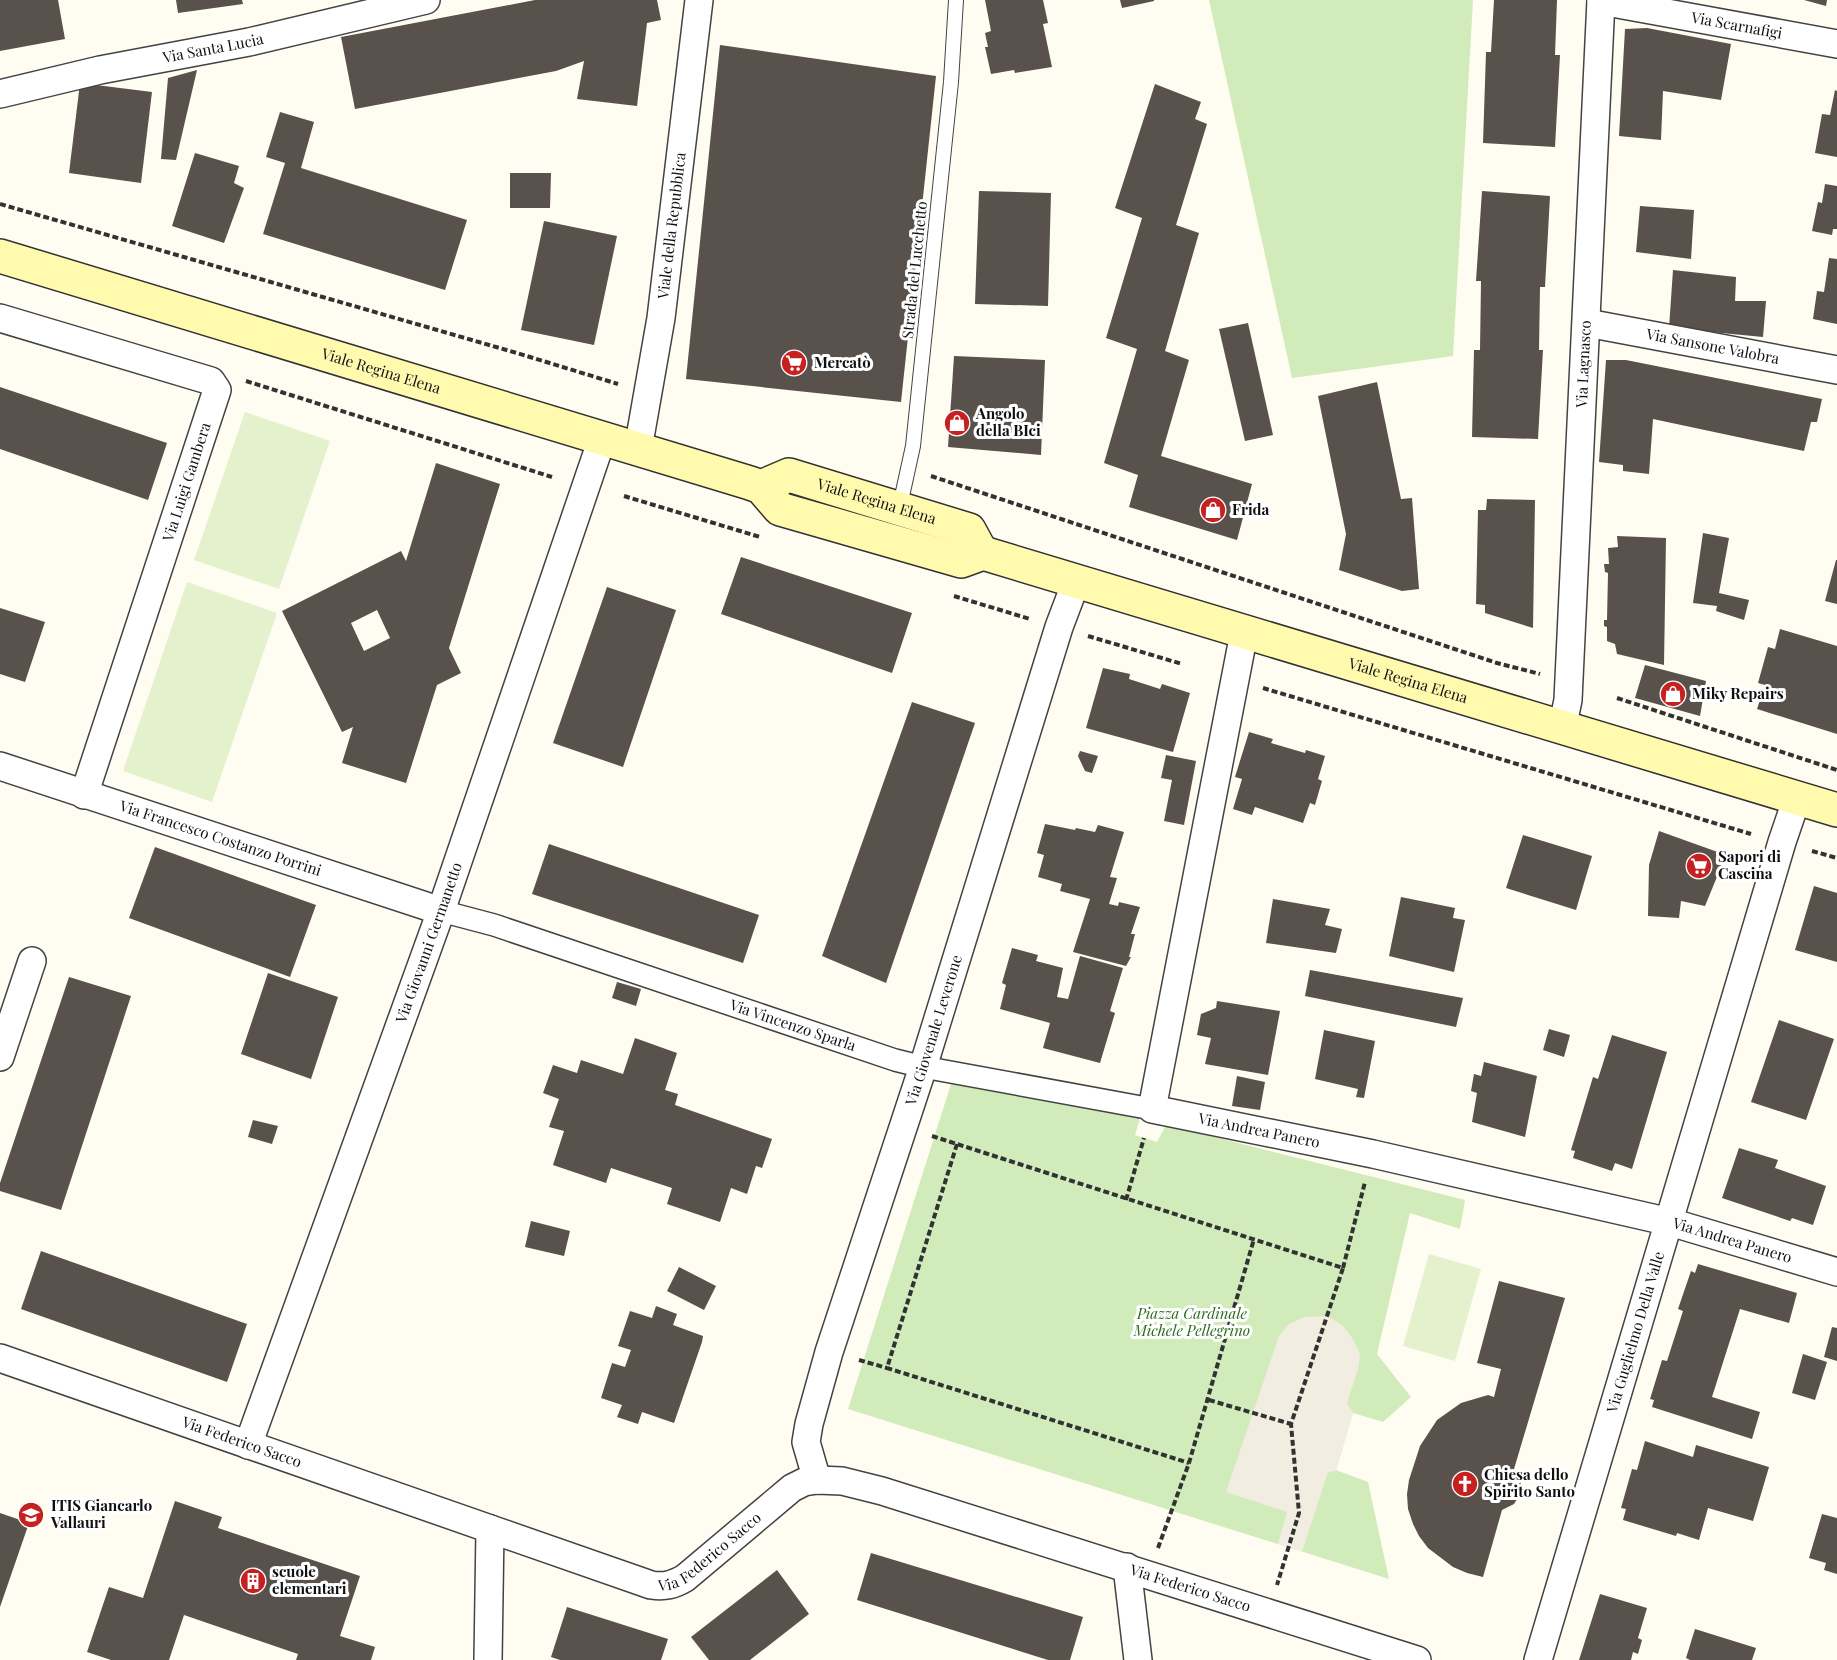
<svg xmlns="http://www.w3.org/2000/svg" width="1837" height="1660" font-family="'Playfair Display',serif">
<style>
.green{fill:#d1ecba}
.pitch{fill:#e3f2cc}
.plaza{fill:#f1ede0}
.building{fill:#59514b;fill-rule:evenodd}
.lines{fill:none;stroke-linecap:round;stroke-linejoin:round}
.service-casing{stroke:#434343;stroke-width:16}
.pedestrian-casing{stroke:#434343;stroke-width:24}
.minor-casing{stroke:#434343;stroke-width:30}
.secondary-casing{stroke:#323232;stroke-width:36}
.path{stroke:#323232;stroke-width:4;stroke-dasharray:6 3;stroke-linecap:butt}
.service{stroke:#fff;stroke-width:14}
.pedestrian{stroke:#fff;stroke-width:21}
.minor{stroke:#fff;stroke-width:27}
.secondary{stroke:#fffaad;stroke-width:33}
.labels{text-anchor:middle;stroke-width:6;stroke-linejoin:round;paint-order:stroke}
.street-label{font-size:15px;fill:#101010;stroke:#fff}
.poi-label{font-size:15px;font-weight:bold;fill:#101010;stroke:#fff;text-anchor:start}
.park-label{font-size:15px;font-style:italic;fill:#296b1c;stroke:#fff}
</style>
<rect width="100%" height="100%" fill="#fffdf2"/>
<g class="green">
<polygon points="1209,0 1473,0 1453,356 1292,378"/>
<polygon points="951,1084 1140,1118 1135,1135 1157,1142 1166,1125 1465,1200 1460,1229 1410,1213 1377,1354 1411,1397 1383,1422 1353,1413 1336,1470 1368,1482 1389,1579 848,1409"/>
</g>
<g class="pitch">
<polygon points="245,412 330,441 279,589 194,560"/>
<polygon points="187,582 277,613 212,802 123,771"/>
<polygon points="1429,1254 1481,1269 1455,1361 1403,1346"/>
</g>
<polygon class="plaza" points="1327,1316 1342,1325 1353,1339 1360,1354 1358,1369 1347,1403 1353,1413 1336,1471 1328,1472 1302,1552 1278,1544 1287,1512 1226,1492 1279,1336 1289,1324 1304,1317"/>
<g class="building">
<polygon points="0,0 58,0 65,39 0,51"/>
<polygon points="176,0 242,0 243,4 178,13"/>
<polygon points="535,0 657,0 661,20 647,23 637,106 577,99 584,61 556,71 355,109 341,37"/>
<polygon points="985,0 1043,0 1048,23 1043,24 1052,67 1015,73 1014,70 991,74 985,47 988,47 985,33 991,31"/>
<polygon points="1120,0 1154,0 1154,1 1122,8"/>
<polygon points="1494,0 1557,0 1555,55 1560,55 1555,147 1483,143 1486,52 1491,52"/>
<polygon points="1804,0 1827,0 1826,6"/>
<polygon points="1647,28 1731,44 1721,100 1663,91 1661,140 1619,136 1625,29"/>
<polygon points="720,45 936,76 901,402 686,379"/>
<polygon points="197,70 176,160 161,159 168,78"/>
<polygon points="80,83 152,92 141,183 69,173"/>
<polygon points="1155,84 1201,102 1195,119 1207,124 1176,225 1199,233 1165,351 1189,360 1161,456 1252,484 1237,540 1129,507 1138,475 1104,463 1137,349 1106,338 1142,218 1115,208"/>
<polygon points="1835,90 1837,91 1837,157 1815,153 1822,114 1830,115"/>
<polygon points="280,112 314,122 301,168 467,220 445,290 263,234 285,163 266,157"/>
<polygon points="195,153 239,166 234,183 244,188 224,243 172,226"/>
<polygon points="510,173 551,173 550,208 510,208"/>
<polygon points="1825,184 1837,186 1837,229 1833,229 1832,235 1812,231 1818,202 1822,203"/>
<polygon points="979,191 1051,193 1048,306 975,304"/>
<polygon points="1482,191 1550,196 1545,287 1540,287 1539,350 1543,350 1538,439 1472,437 1474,350 1480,350 1481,281 1476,281"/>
<polygon points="1640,206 1694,210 1691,259 1636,252"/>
<polygon points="544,221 617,236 594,345 521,330"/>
<polygon points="1829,258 1837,259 1837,324 1813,319 1817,291 1824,292"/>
<polygon points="1673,270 1736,277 1735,301 1766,301 1763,337 1669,328"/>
<polygon points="1248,323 1273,435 1245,441 1219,329"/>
<polygon points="954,356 1045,360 1041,455 948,447"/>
<polygon points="1606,360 1626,360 1822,399 1817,422 1811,422 1804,451 1653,419 1649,474 1623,471 1623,465 1599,462"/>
<polygon points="1377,382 1401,499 1412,498 1419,589 1402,591 1339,570 1346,534 1318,396"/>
<polygon points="0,387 167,443 148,500 0,449"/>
<path d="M436,463L500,484L449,648L461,673L437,685L406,783L342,763L353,727L342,732L282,611L401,551L406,561ZM377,610L390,638L364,651L351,623Z"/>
<polygon points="1487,499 1535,500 1533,628 1485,613 1485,605 1476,604 1478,510 1486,510"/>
<polygon points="1703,533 1729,538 1719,593 1749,600 1744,620 1716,611 1717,606 1693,603"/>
<polygon points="1617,536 1666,538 1664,665 1617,654 1615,644 1607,641 1607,627 1604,626 1604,620 1607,620 1608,573 1605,572 1604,564 1609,564 1608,548 1618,547"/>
<polygon points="741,557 912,613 892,673 721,614"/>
<polygon points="1836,560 1837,560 1837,604 1825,601"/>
<polygon points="607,587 676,610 623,767 553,743"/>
<polygon points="0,608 45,622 25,682 0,674"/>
<polygon points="1780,629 1837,646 1837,734 1757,709 1765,685 1758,683 1768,647 1775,649"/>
<polygon points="1645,665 1706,681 1700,716 1635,698"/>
<polygon points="1103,668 1130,674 1129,679 1160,689 1162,684 1190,693 1173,752 1086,728"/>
<polygon points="912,702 975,723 886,983 822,956"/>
<polygon points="1249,732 1273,739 1271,743 1305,753 1306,750 1325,756 1318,779 1322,781 1315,805 1310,803 1303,823 1255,807 1252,815 1233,809 1242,779 1235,777"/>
<polygon points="1080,751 1098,756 1092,773 1085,771 1078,756"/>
<polygon points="1166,755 1196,761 1184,825 1164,821 1172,780 1161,778"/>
<polygon points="1045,824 1075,830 1076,828 1095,832 1098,825 1124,832 1110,877 1117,878 1109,904 1118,906 1119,902 1140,907 1131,934 1135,934 1129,957 1131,957 1126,966 1073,952 1090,899 1060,891 1062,884 1038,877 1044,855 1037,853"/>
<polygon points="1659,831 1726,855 1705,906 1681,901 1679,918 1648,916 1649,865"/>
<polygon points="1523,835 1592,856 1576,910 1506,888"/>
<polygon points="549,844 759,915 743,963 532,894"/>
<polygon points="155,847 316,905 290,977 129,918"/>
<polygon points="1814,886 1837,893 1837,962 1795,950"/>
<polygon points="1401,897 1455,908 1453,918 1465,920 1454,972 1389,956"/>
<polygon points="1273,899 1330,909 1325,925 1342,929 1336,953 1266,943"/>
<polygon points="1012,948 1038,955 1036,961 1063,968 1057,997 1068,999 1080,956 1123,968 1110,1011 1115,1013 1100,1063 1043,1048 1050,1023 1000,1009 1006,985 1002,983"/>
<polygon points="1310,970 1463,998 1456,1027 1305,996"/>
<polygon points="268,973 338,997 311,1079 241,1054"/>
<polygon points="69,977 131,996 61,1210 0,1191 0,1183"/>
<polygon points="617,982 641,989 636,1006 612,998"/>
<polygon points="1217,1001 1280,1011 1268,1075 1205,1064 1211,1038 1197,1035 1201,1014 1216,1008"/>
<polygon points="1779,1020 1834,1039 1806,1120 1751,1102"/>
<polygon points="1549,1029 1570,1035 1564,1057 1543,1050"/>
<polygon points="1324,1030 1375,1041 1364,1098 1356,1097 1358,1089 1315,1079"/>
<polygon points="1612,1035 1667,1052 1632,1169 1615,1163 1612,1171 1573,1158 1575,1151 1571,1150 1593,1077 1598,1079"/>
<polygon points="635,1038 677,1053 665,1090 678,1094 675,1105 772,1139 762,1168 756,1166 747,1194 731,1188 720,1222 667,1204 672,1188 611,1168 606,1183 553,1165 564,1131 549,1127 559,1099 543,1093 553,1065 577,1073 581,1060 623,1074"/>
<polygon points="1484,1062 1537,1076 1525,1137 1472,1122 1477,1093 1471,1091 1474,1074 1481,1076"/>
<polygon points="1237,1076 1265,1082 1260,1110 1232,1106"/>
<polygon points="253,1120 278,1126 272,1144 248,1137"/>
<polygon points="1739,1148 1778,1160 1775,1168 1826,1186 1813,1225 1792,1218 1790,1221 1722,1198"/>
<polygon points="531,1221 570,1231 564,1256 525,1247"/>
<polygon points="41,1251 247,1324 227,1382 21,1309"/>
<polygon points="1698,1264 1797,1293 1789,1323 1740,1309 1712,1397 1760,1412 1752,1439 1652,1407 1654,1400 1650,1399 1662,1360 1667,1361 1683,1311 1678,1309 1691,1271 1695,1273"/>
<polygon points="679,1267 716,1286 704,1310 667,1291"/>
<polygon points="1499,1281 1565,1298 1514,1469 1521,1480 1521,1493 1514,1504 1502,1510 1483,1577 1467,1573 1453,1567 1428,1548 1419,1536 1413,1524 1408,1509 1407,1494 1409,1480 1420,1446 1437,1420 1461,1403 1488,1395 1494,1397 1501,1369 1477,1363"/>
<polygon points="656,1306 677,1314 673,1325 703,1336 702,1342 674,1423 642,1412 638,1424 617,1417 622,1405 601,1398 612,1363 625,1367 631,1350 618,1346 630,1311 652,1318"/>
<polygon points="1832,1327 1837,1328 1837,1361 1824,1357"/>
<polygon points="1803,1354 1827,1362 1815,1400 1792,1393"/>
<polygon points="1645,1441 1693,1457 1696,1445 1769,1467 1753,1521 1708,1508 1699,1540 1677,1533 1676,1536 1623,1520 1626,1509 1621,1508 1632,1469 1637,1470"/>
<polygon points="175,1501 222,1517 218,1528 360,1576 340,1636 375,1647 371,1660 296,1660 298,1654 184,1615 169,1660 111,1660 87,1652 109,1587 143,1598"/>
<polygon points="0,1513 29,1523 0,1607"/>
<polygon points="1822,1514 1837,1518 1837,1574 1824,1570 1826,1563 1809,1558"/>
<polygon points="871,1553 1083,1617 1070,1660 1048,1660 857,1600"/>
<polygon points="777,1570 809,1614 750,1660 709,1660 691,1637"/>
<polygon points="1600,1594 1647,1608 1638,1638 1642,1640 1638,1654 1633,1652 1631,1660 1579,1660"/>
<polygon points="567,1607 668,1639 661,1660 560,1660 551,1657"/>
<polygon points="1695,1629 1756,1648 1752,1660 1690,1660 1686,1658"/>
</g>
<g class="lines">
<g class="service-casing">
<polyline id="service" points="899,510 913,446 951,82 956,0"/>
</g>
<g class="pedestrian-casing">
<g id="pedestrian">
<path id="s1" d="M441,911L494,925L895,1060L923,1067L1152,1109"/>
</g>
</g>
<g class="minor-casing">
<g id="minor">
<path id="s2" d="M1601,1L1837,44"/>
<path id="s3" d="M0,94L100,70L249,42L426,0"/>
<polyline points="0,318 211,381 217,390 84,795"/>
<path id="s4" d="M1587,323L1837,370"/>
<path id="s5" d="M638,449L661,318L699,0"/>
<path id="s6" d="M1244,633L1152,1109L1373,1154L1670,1222L1837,1272"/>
<path id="s7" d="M1562,729L1568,700L1601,0"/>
<path id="s8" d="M0,766L441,911"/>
<polyline points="0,1057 32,961"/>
<path id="s9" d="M0,1358L651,1585C665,1587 673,1585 685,1578L792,1488L804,1482L817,1480L842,1481L882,1491L1417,1660"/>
<path id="s10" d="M248,1445L441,911L602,439"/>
<path id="s11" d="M817,1480L806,1442L809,1424L829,1352L923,1067L1059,627L1076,582"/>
<polyline points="1127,1567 1138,1660"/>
<polyline points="488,1660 490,1529"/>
<path id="s12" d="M1538,1660L1782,842L1797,798"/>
</g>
</g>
<g class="secondary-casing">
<g id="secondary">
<path id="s13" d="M0,256L750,483L761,487L780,509L961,561L983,553L1837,810"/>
<path id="s14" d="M761,487L789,475L969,530L981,552"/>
</g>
</g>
<g class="path">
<polyline points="0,204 517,353 618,384"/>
<polyline points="246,381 552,477"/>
<polyline points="931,476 1497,663 1540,674"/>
<polyline points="624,496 760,537"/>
<polyline points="954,596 1030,619"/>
<polyline points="1088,636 1182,664"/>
<polyline points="1263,688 1751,834"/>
<polyline points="1617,698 1837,770"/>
<polyline points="1812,851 1837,858"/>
<polyline points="932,1136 1343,1268 1291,1424 1299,1513 1277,1585"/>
<polyline points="957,1144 887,1368 1189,1463"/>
<polyline points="1126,1200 1144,1138"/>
<polyline points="1343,1268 1365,1182"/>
<polyline points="859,1360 887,1368"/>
<polyline points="1209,1400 1291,1424"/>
<polyline points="1158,1548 1189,1463 1254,1239"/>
</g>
<use href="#service" class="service"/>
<use href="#pedestrian" class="pedestrian"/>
<use href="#minor" class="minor"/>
<use href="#secondary" class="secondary"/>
</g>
<defs>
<g id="supermarket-disc" transform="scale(1.35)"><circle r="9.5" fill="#c62121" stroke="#fff"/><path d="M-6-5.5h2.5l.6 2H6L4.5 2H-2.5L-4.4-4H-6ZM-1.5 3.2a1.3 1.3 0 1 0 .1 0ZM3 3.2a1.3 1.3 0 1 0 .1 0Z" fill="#fff"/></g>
<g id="shop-disc" transform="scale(1.35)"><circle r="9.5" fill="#c62121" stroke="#fff"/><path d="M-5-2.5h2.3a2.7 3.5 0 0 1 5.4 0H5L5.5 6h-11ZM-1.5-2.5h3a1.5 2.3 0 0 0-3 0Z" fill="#fff"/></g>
<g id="church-disc" transform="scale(1.35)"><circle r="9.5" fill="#c62121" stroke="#fff"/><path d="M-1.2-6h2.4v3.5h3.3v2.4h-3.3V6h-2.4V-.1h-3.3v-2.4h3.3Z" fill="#fff"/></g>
<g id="school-disc" transform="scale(1.35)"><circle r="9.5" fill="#c62121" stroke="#fff"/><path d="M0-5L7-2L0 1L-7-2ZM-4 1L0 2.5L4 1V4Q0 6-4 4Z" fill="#fff"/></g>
<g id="building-disc" transform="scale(1.35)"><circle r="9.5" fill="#c62121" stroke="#fff"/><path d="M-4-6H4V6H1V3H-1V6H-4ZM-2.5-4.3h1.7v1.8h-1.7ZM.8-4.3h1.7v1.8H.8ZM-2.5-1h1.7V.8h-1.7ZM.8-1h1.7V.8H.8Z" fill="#fff"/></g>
</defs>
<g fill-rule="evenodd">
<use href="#supermarket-disc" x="794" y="363"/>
<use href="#shop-disc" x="957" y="423"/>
<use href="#shop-disc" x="1213" y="510"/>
<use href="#shop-disc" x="1673" y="694"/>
<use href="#supermarket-disc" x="1699" y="866"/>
<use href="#church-disc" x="1465" y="1484"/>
<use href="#school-disc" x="31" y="1515"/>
<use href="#building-disc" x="253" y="1581"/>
</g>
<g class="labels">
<g class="street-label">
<text dy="5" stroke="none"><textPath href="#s2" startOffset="138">Via Scarnafigi</textPath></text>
<text dy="5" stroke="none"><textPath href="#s3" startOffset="218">Via Santa Lucia</textPath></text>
<text dy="5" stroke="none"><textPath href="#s5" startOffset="226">Viale della Repubblica</textPath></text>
<text transform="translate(915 270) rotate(-84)" y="5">Strada del Lucchetto</text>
<text dy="5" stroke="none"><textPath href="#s4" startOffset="128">Via Sansone Valobra</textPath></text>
<text dy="5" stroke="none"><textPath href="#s7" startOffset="366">Via Lagnasco</textPath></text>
<text dy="5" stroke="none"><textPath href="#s13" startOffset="398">Viale Regina Elena</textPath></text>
<text transform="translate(187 482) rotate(-72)" y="5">Via Luigi Gambera</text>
<text dy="5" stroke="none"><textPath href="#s14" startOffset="122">Viale Regina Elena</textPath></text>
<text dy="5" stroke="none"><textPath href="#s13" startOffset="1480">Viale Regina Elena</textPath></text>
<text dy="5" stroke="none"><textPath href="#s8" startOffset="232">Via Francesco Costanzo Porrini</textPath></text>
<text dy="5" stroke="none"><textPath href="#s10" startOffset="534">Via Giovanni Germanetto</textPath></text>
<text dy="5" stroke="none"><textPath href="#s1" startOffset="370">Via Vincenzo Sparla</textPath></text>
<text dy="5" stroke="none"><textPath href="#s11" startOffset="471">Via Giovenale Leverone</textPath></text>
<text dy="5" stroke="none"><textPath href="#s6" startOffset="594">Via Andrea Panero</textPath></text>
<text dy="5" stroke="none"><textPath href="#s6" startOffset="1080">Via Andrea Panero</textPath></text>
<text dy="5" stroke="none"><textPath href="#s12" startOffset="342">Via Guglielmo Della Valle</textPath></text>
<text dy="5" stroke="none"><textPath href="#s9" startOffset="256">Via Federico Sacco</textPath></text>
<text dy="5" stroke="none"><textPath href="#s9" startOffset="759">Via Federico Sacco</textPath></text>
<text dy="5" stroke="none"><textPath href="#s9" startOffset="1281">Via Federico Sacco</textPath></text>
</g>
<g class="poi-label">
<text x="814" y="368">Mercatò</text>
<text x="976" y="419">Angolo<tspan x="976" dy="17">della BIci</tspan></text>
<text x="1232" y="515">Frida</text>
<text x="1692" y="699">Miky Repairs</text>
<text x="1718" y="862">Sapori di<tspan x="1718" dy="17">Cascina</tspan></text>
<text x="1484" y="1480">Chiesa dello<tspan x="1484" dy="17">Spirito Santo</tspan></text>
<text x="51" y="1511">ITIS Giancarlo<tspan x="51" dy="17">Vallauri</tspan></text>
<text x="272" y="1577">scuole<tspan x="272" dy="17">elementari</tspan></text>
</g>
<g class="park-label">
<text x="1192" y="1319">Piazza Cardinale<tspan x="1192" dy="17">Michele Pellegrino</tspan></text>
</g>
</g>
</svg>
